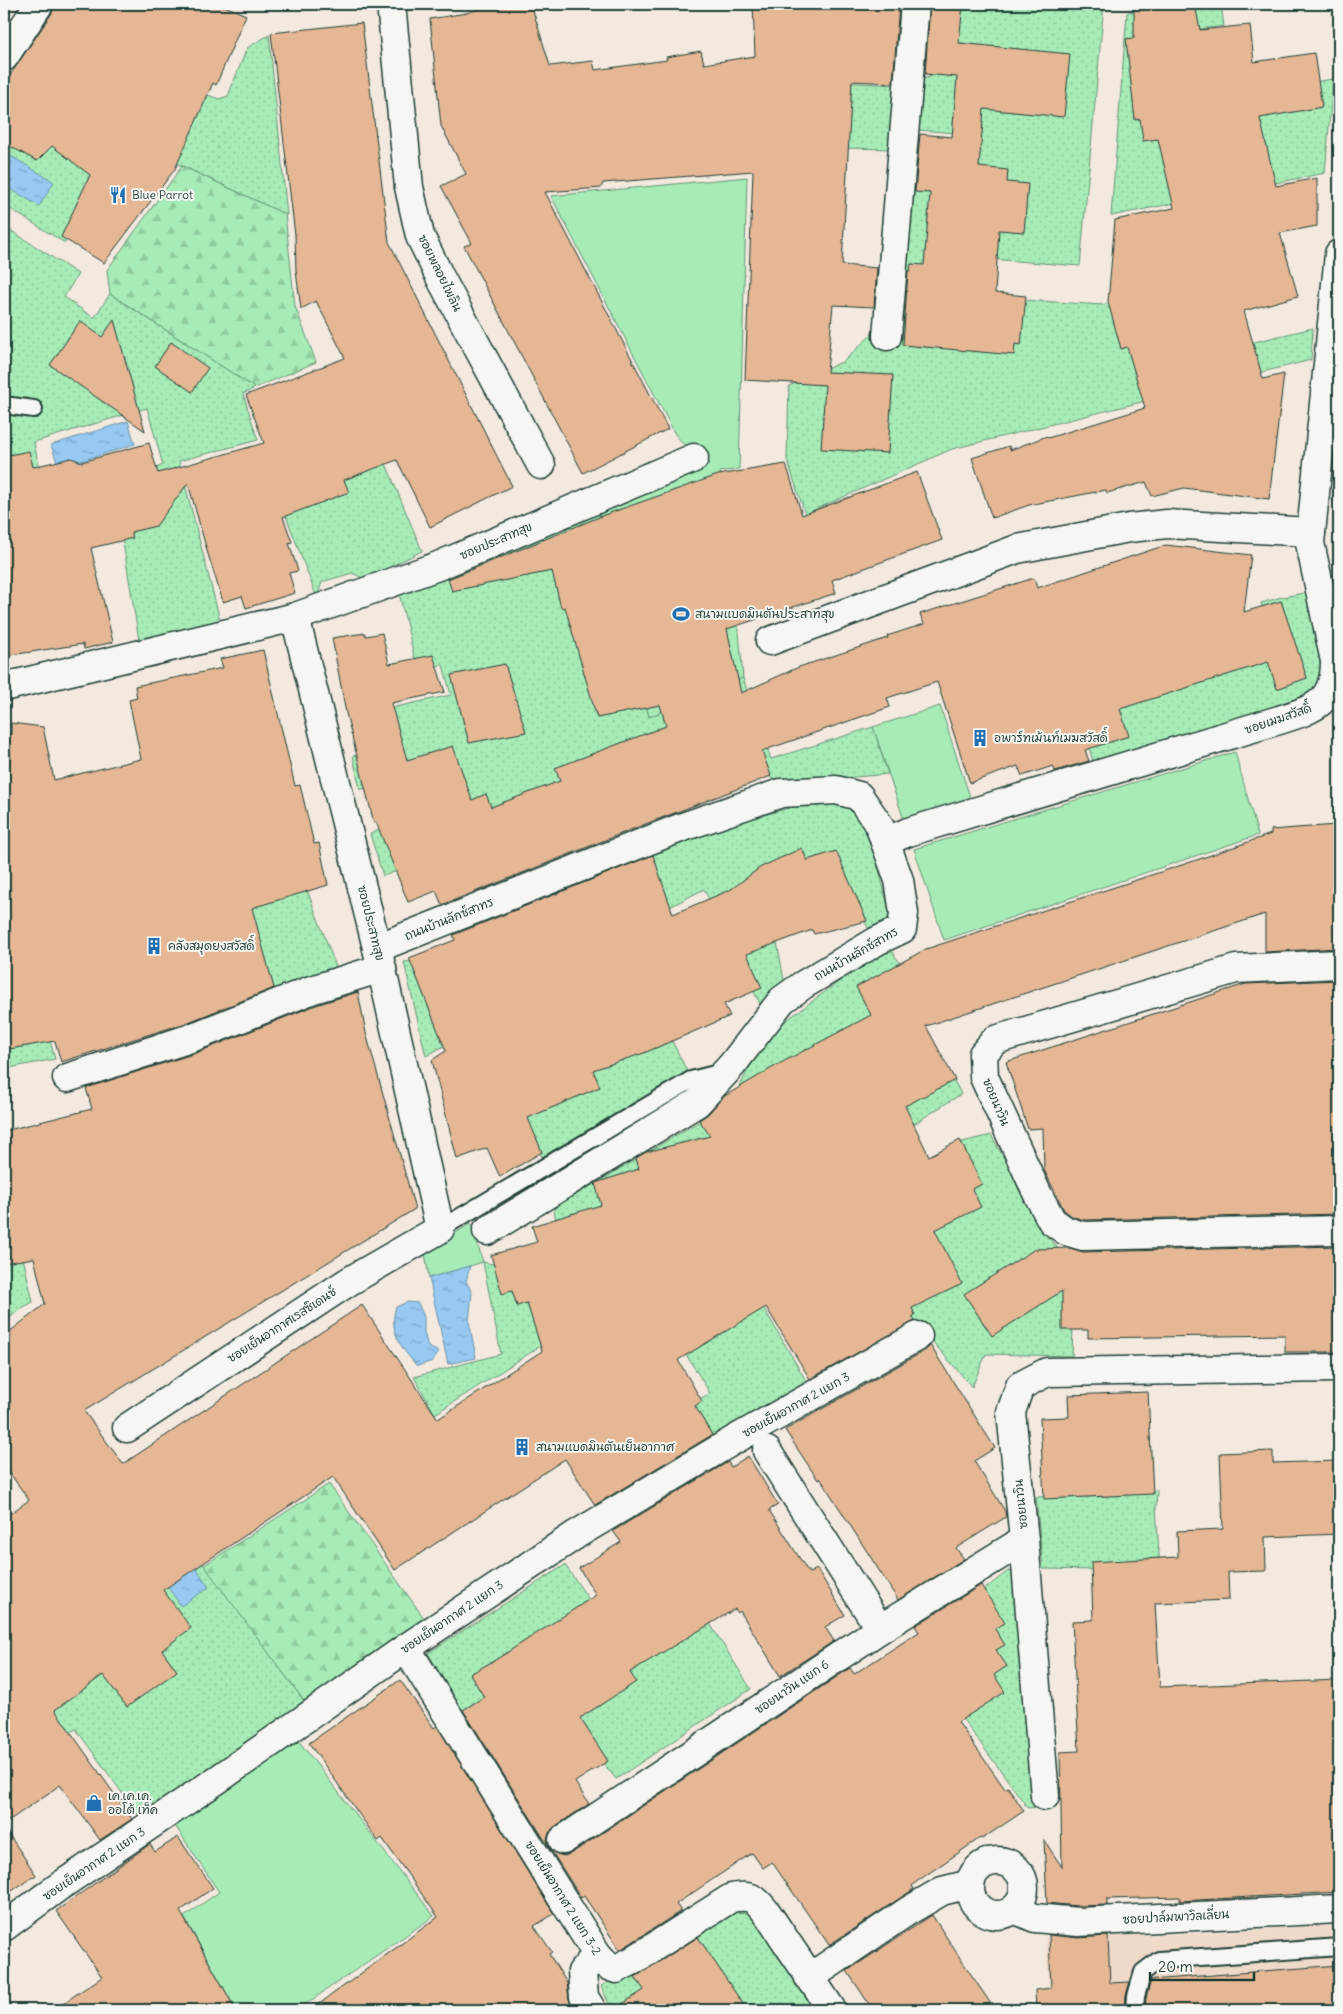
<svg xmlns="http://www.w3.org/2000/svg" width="1343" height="2014" font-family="Delius,'Playpen Sans Thai',sans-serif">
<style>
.built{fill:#efdac9}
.green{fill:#a7ecb7;stroke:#639476}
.forest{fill:url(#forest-firs);stroke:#639476}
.garden{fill:url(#garden-dots);stroke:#639476}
.water{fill:url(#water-ripples);stroke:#6791a7}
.building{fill:#e5b795;stroke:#1f3d34}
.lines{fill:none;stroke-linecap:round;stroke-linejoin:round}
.lane-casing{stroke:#1f3d34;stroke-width:20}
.street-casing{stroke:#1f3d34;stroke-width:31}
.lane{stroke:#f6f6f2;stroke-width:16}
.street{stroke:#f6f6f2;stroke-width:28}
.labels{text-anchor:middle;stroke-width:4;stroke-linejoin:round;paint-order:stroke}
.poi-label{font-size:12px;fill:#1f3d34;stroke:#f6f6f2;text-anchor:start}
.street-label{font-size:12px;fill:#1f3d34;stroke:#f6f6f2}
</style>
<defs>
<pattern id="forest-firs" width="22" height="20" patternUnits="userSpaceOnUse" patternTransform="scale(1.25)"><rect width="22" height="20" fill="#a7ecb7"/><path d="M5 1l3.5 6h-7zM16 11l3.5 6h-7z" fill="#8fcb9e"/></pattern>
<pattern id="garden-dots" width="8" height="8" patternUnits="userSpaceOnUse" patternTransform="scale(1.25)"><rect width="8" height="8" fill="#a7ecb7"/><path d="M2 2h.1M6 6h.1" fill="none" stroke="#8fcb9e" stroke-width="1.8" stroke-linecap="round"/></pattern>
<pattern id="water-ripples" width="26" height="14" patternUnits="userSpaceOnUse" patternTransform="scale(1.25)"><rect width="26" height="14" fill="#97c9f3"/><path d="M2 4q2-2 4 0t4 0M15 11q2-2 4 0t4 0" fill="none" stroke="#7ba4c6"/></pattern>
</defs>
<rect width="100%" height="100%" fill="#f3e9df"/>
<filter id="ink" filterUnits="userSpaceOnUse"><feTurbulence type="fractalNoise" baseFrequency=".02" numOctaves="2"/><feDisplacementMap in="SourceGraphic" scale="10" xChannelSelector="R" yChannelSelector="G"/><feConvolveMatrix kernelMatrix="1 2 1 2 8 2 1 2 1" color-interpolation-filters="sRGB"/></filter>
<g filter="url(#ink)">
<polygon class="built" points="1339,1925 1339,2010 1050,2010 1046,1938 1181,1934"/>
<g class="green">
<polygon points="747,177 739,469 720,472 732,551 743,678 649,717 598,510 694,458 675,434 551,196"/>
<polygon points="940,706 971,800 905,823 873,727"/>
<polygon points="1235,752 1258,835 944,940 914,849"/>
<polygon points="471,1223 483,1262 429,1278 425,1253"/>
<polygon points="298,1740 434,1916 297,2010 236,2010 184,1917 219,1892 174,1824"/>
</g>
<g class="forest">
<polygon points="182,166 285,214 295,306 316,362 255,388 110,294 107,270"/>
<polygon points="329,1484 426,1621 304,1701 203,1566"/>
</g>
<g class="garden">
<polygon points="953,4 1104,4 1080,266 965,257 960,296 1103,305 1127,300 1144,368 1313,328 1311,360 952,449 805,514 787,459 789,386 844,361 872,334 899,337 913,186 957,190 968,134 918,130 924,79 949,69"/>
<polygon points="1150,4 1221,4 1224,26 1134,37 1165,149 1219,97 1333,79 1325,173 1111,216 1127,13"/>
<polygon points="269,35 287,215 159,155 182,86 219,99 228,96 247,48"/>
<polygon points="835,82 897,85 892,149 841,148"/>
<polygon points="4,125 70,138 100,175 65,243 4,205"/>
<polygon points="4,226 78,274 64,297 94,318 110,294 255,388 243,394 258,440 179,461 221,624 140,646 114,488 163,465 147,408 34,442 48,516 9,525 4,530"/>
<polygon points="384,459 422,551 365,579 352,573 322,582 317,598 278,495"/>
<polygon points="598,510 649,717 743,678 771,759 873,727 888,774 780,784 760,770 406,868 383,876 370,834 418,813 407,772 360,790 353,756 400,746 391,708 451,695 443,665 417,668 399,593"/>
<polygon points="1310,592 1326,679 1318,696 1096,770 1063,667 1273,654 1261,603 1282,597"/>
<polygon points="813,801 843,804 868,824 892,923 872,934 829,863 766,882 784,980 763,1010 704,889 660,912 642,850"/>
<polygon points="304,882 338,972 273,997 243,898"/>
<polygon points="31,907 36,989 55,1059 4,1069 4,910"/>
<polygon points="890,944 895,956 921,994 842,1039 949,1071 961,1094 851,1164 578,1322 435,1414 414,1377 501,1354 483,1262 564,1279 554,1208 732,1102 765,1036"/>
<polygon points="624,945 687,1071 542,1157 523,1120 549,987 426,1056 404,962"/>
<polygon points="991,1135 1048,1237 1075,1268 1072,1356 986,1354 972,1387 931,1340 882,1368 805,1234 887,1243 950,1145"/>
<polygon points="4,1173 33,1302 20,1309 4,1323"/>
<polygon points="759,1300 808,1384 704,1443 686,1407 710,1393 682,1348"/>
<polygon points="144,1484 304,1701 141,1819 76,1729 4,1768 4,1628 58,1704 100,1518"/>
<polygon points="1157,1490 1156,1507 1160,1571 1043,1569 1036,1497"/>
<polygon points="565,1565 629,1657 700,1608 751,1689 616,1779 514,1653 468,1720 428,1653"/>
<polygon points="1008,1571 1014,1572 1035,1765 1037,1807 1028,1808 962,1718 868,1680"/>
<polygon points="748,1903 820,2010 612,2010 601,1986"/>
</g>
<g class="water">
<polygon points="6,153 54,182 39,206 4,185 4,157"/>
<polygon points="128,421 135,444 59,468 51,445"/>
<polygon points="470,1266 466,1281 472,1293 469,1321 476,1358 448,1364 429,1278"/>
<path d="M407,1302L418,1303L424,1317V1332L428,1347L439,1352L433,1361L417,1366C402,1349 388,1331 396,1307Z"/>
<polygon points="162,1520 209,1587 181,1606 135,1539"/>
</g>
<g class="building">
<polygon points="54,4 220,4 246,15 216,85 213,83 175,169 104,263 61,237 90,175 52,146 37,161 4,143 4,84 52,13"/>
<polygon points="496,4 531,4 550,66 593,61 595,70 667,60 666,57 701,51 704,64 755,56 753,4 899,4 893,83 852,81 842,265 877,268 874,307 833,305 827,372 893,375 888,453 821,449 825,385 745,380 753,171 603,183 601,188 545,192 668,429 583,473 464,246 472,243 441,186 466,174 441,126 430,19 466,13"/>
<polygon points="930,4 963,4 959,43 1070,54 1064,117 984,109 979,167 1008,170 1007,182 1028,184 1024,232 999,230 995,293 1026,296 1021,345 1015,344 1014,355 903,345 908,271 910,271 911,264 924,265 930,193 915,192 920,134 952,137 957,77 925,74"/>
<polygon points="1134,4 1195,4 1200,30 1250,25 1254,62 1314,53 1322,107 1260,118 1276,186 1317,178 1317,226 1280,233 1298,296 1244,311 1263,379 1284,374 1269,499 1184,488 1152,496 1146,482 1107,493 1106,490 1029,505 992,518 972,458 1009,446 1010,450 1047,436 1048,438 1145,408 1127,347 1121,349 1108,302 1115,220 1174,208 1158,139 1143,141 1140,119 1135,120 1126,39 1134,38"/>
<polygon points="362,23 389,242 512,486 430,527 397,460 344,480 349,492 283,517 292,542 289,543 298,571 289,573 295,593 246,608 242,596 223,602 208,554 188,483 156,526 131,532 133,538 91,548 113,642 84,649 83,644 4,656 4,456 29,451 33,467 71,458 82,462 149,443 158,473 264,443 246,395 345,358 316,301 301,309 296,271 295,235 271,33"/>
<polygon points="114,320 145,431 50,365 80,321 102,337"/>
<polygon points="171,342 208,368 192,392 155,366"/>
<polygon points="786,464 802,515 917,472 942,540 832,580 836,593 727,629 741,693 799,667 888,638 887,636 924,624 920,614 1034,578 1037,588 1166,545 1251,555 1244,612 1281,601 1307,678 1277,689 1268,662 1120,709 1129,736 1085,750 1089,761 1055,771 1053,766 1022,776 1018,766 970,783 937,682 887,698 890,707 762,751 771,776 643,825 442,905 436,891 408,902 376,822 374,823 346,713 332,638 365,633 366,636 382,633 389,664 433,655 445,692 391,703 407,760 453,746 472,800 486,794 491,807 560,781 555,768 666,726 660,705 597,718 565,607 561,608 552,571 452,591 448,579 604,515 718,475"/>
<polygon points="263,650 295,786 300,785 314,844 319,843 328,885 252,908 274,988 186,1023 61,1062 55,1041 4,1050 4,760 11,759 7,735 11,734 11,723 43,727 54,780 141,759 129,700 137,698 135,686 223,668 220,659"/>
<polygon points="505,664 526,732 469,743 451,675"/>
<polygon points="1336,825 1338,948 1265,952 1265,914 926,1026 955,1080 905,1106 929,1156 960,1140 982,1184 972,1189 981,1207 935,1230 962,1284 912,1308 915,1315 912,1317 915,1321 810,1379 766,1307 678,1360 702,1401 695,1406 712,1435 595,1505 565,1459 395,1570 333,1477 163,1590 191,1628 162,1650 177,1671 127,1707 103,1675 55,1710 132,1819 100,1840 60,1785 4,1824 4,1518 29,1500 4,1465 4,1336 45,1304 34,1258 4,1263 4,1131 92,1109 86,1088 196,1053 316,1005 358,992 366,1033 415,1209 84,1411 123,1464 362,1305 438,1419 542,1351 527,1303 517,1306 512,1291 502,1294 491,1255 537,1242 532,1226 601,1205 595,1183 639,1169 636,1158 646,1152 710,1136 699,1120 708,1114 723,1097 777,1065 871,1015 856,987 926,949 1188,863 1271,834 1271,830"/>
<polygon points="802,848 807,860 836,851 867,921 814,934 812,930 747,954 762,988 724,1004 730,1016 644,1053 593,1070 600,1087 528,1118 542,1152 500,1177 487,1148 457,1159 432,1060 446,1051 409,958 455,940 453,935 653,855 673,914 730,890 761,867"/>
<polygon points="1339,980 1339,1214 1085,1220 1073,1217 1064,1210 1044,1170 1043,1128 1028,1129 1006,1062 1236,987 1246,984"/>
<polygon points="1339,1246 1339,1352 1285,1352 1285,1335 1088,1338 1088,1330 1062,1330 1062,1291 992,1336 964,1294 1035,1249 1070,1248 1083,1252"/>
<polygon points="930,1345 995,1448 974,1461 1005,1511 1006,1517 956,1548 964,1559 898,1600 820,1478 818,1480 785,1430 926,1350"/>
<polygon points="1148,1392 1153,1494 1044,1499 1040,1418 1069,1417 1068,1395"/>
<polygon points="1273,1451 1273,1463 1339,1461 1339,1534 1265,1537 1266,1571 1228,1572 1229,1600 1155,1603 1160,1687 1339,1680 1339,1892 1180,1901 1180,1897 1107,1899 1107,1905 1078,1906 1047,1903 1044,1840 1062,1867 1060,1752 1079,1751 1072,1621 1093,1620 1091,1562 1178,1557 1177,1531 1223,1529 1220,1453"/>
<polygon points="748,1456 778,1505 769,1510 809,1573 817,1569 845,1615 825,1627 834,1641 780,1676 740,1611 738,1613 735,1609 630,1672 636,1682 580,1718 608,1761 575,1782 589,1804 554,1827 549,1833 547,1840 550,1849 557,1854 564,1856 572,1853 850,1668 854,1674 919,1632 915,1626 981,1585 1005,1623 995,1629 1005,1645 996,1650 1007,1666 994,1675 1005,1692 958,1722 1005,1789 1008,1787 1024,1811 982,1839 980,1838 919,1880 912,1886 914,1889 829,1945 772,1862 763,1868 752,1853 676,1904 681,1911 620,1950 584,1896 581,1898 463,1710 484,1697 470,1674 497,1659 596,1595 579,1568 621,1542 613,1531 728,1462 731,1467"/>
<polygon points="400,1680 434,1728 437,1726 554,1914 534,1926 552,1952 549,1954 567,1983 569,1999 574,2010 311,2010 438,1917 382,1838 378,1841 309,1743"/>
<polygon points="4,1827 36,1875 4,1896"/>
<polygon points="178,1837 213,1888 180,1911 236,2010 53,2010 102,1977 56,1911 150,1844 155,1852"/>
<polygon points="932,1915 960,1958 995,2010 873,2010 847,1971"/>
<polygon points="1049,1935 1079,1938 1108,1936 1110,1983 1130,1982 1126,1995 1125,2010 1036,2010 1035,1990 1051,1988"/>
<polygon points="698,1937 747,2010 613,2010 644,1990 635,1977"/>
<polygon points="1339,1965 1339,2010 1145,2010 1146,1998 1151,1980"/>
</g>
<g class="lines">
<g class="lane-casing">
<g id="lane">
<polyline points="4,405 34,409"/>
<polyline points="440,1229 691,1080 723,1072"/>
<polyline points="1135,2010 1136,1996 1143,1972 1159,1960 1339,1947"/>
</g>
</g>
<g class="street-casing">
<g id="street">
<polyline points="391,4 409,187 420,236 441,279 541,465"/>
<polyline points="4,57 39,4"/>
<polyline points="887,336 915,4"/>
<polyline points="770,641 1017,549 1129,528 1167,524 1311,532"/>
<polyline points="4,687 295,617 438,566 694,458"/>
<path d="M885,842L908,832L1279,720C1314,709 1335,703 1335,661L1310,543L1339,254"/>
<polyline points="377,948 680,828 781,793 836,790 859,796 879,825 899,880 904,913 902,929 877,941 803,985 782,1000 732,1065 697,1103 487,1231"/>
<polyline points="1339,964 1236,969 995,1040 983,1054 984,1077 1038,1195 1052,1221 1066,1231 1083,1236 1339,1230"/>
<polyline points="67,1078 191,1038 311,990 382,968"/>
<polyline points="127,1428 348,1282 440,1229 377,948 295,617"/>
<polyline points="767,1451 880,1629"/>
<path d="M406,1648L597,1954L608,1966L616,1969L632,1961L731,1898C752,1895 754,1897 767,1913L832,2010"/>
<polyline points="1045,1796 1024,1540 1011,1412 1020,1386 1047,1372 1339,1368"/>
<polyline points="563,1840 880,1629 1024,1540"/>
<circle cx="997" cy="1888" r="27"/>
<polyline points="1014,1909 1035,1918 1078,1922 1339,1909"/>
<polyline points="4,1927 57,1888 217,1780 406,1648 577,1534 734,1440 918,1336"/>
<polyline points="809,1978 908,1911 942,1891 970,1884"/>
<polyline points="592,2010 584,1997 582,1972 597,1954"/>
</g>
</g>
<use href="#lane" class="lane"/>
<use href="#street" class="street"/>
</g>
</g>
<defs>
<g id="restaurant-bare" transform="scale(1.35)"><path d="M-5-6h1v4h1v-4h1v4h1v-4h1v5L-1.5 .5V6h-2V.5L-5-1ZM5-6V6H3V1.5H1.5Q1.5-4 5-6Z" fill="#1f6fb2" stroke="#f6f6f2" stroke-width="2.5" paint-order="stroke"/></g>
<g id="stadium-bare" transform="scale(1.35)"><path d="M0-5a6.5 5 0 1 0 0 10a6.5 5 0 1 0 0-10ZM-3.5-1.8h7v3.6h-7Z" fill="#1f6fb2" stroke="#f6f6f2" stroke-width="2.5" paint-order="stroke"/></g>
<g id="building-bare" transform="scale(1.35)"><path d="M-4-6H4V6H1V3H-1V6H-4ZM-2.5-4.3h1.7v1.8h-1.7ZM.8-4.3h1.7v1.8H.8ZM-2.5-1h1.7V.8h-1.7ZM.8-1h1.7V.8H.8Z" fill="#1f6fb2" stroke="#f6f6f2" stroke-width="2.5" paint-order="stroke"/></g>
<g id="shop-bare" transform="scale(1.35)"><path d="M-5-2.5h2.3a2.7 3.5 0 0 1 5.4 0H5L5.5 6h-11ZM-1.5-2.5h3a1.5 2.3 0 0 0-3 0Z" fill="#1f6fb2" stroke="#f6f6f2" stroke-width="2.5" paint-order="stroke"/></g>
</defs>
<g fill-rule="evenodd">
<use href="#restaurant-bare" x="118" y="195"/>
<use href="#stadium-bare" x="681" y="614"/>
<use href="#building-bare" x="980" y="738"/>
<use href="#building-bare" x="154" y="946"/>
<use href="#building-bare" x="522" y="1447"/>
<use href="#shop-bare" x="94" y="1803"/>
</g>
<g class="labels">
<g class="poi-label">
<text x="132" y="199">Blue Parrot</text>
<text x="695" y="618">สนามแบดมินตันประสาทสุข</text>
<text x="994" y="742">อพาร์ทเม้นท์เมฆสวัสดิ์</text>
<text x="168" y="950">คลังสมุดยงสวัสดิ์</text>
<text x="536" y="1451">สนามแบดมินตันเย็นอากาศ</text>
<text x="108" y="1800">เค.เค.เค.<tspan x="108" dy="14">ออโต้ เท็ค</tspan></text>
</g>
<g class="street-label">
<text transform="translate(440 273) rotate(64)" y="4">ซอยพลอยไพลิน</text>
<text transform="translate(496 541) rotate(-23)" y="4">ซอยประสาทสุข</text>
<text transform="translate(1278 719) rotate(-19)" y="4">ซอยเมฆสวัสดิ์</text>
<text transform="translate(449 919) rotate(-22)" y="4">ถนนบ้านลักซ์สาทร</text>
<text transform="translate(371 923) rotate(76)" y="4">ซอยประสาทสุข</text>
<text transform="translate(856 954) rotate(-30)" y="4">ถนนบ้านลักซ์สาทร</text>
<text transform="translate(996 1102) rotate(67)" y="4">ซอยนาวิน</text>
<text transform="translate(282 1325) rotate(-33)" y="4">ซอยเย็นอากาศเรสซิเดนซ์</text>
<text transform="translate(796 1405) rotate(-29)" y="4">ซอยเย็นอากาศ 2 แยก 3</text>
<text transform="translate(1021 1504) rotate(-96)" y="4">ซอยนาวิน</text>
<text transform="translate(452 1617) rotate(-34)" y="4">ซอยเย็นอากาศ 2 แยก 3</text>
<text transform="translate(792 1687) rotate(-34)" y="4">ซอยนาวิน แยก 6</text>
<text transform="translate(94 1864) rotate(-34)" y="4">ซอยเย็นอากาศ 2 แยก 3</text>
<text transform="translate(563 1898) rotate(58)" y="4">ซอยเย็นอากาศ 2 แยก 3-2</text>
<text transform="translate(1176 1917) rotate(-3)" y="4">ซอยปาล์มพาวิลเลี่ยน</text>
</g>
</g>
<rect width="1343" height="2014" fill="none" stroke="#f6f6f2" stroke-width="20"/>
<rect x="10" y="10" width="1323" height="1994" fill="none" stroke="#1f3d34" stroke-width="2" filter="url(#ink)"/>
<path d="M1150 1972v8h104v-8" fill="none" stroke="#1f3d34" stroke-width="2.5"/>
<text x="1158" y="1972" font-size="15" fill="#1f3d34" stroke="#f6f6f2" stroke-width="4" paint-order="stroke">20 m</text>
</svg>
